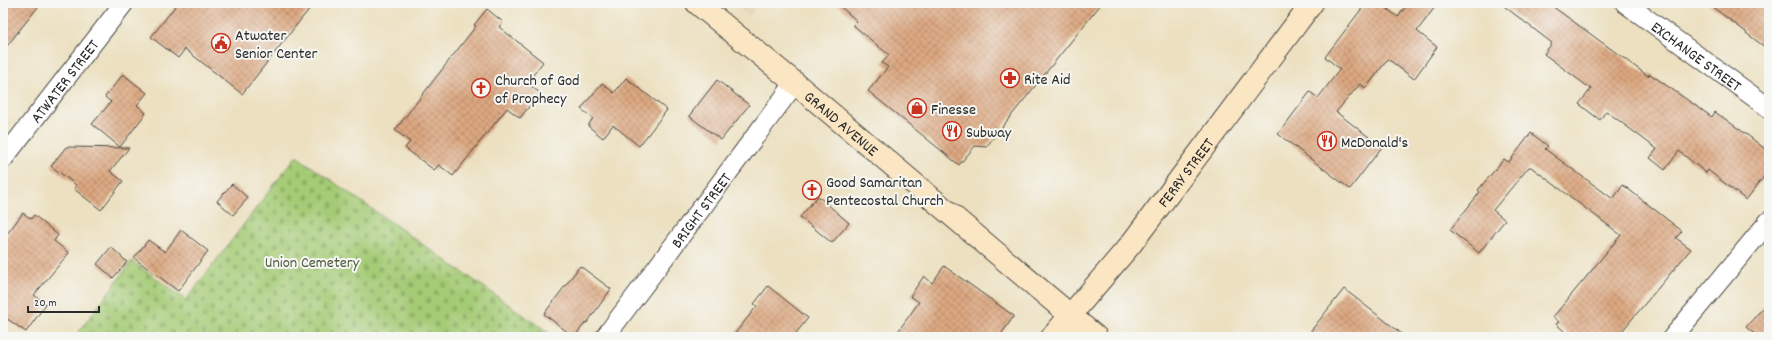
<svg xmlns="http://www.w3.org/2000/svg" width="1772" height="340" font-family="Dekko,sans-serif">
<style>
.built{fill:#e3d1b4}
.cemetery{fill:url(#cemetery-stones);stroke:#687b50}
.building{fill:url(#building-cross-hatch)}
.lines{fill:none;stroke-linecap:round;stroke-linejoin:round}
.minor-casing{stroke:#484641;stroke-width:21}
.secondary-casing{stroke:#484641;stroke-width:24}
.minor{stroke:#fff;stroke-width:19}
.secondary{stroke:#fbe6c4;stroke-width:22}
.labels{text-anchor:middle;stroke-width:4;stroke-linejoin:round;paint-order:stroke}
.poi-label{font-size:16px;fill:#2b2b2b;stroke:#f6f6f2;text-anchor:start}
.street-label{font-size:16px;fill:#2b2b2b;stroke:#f6f6f2}
.park-label{font-size:16px;fill:#4f5b41;stroke:#f6f6f2}
</style>
<defs>
<pattern id="cemetery-stones" width="16" height="16" patternUnits="userSpaceOnUse"><rect width="16" height="16" fill="#a4cb75"/><path d="M2 7V4a2 2 0 0 1 4 0v3zM10 15v-3a2 2 0 0 1 4 0v3z" fill="#8dae65"/></pattern>
<pattern id="building-cross-hatch" width="8" height="8" patternUnits="userSpaceOnUse"><rect width="8" height="8" fill="#dda881"/><path d="M0 0l8 8M0 8l8-8" fill="none" stroke="#b3896a"/></pattern>
</defs>
<rect width="100%" height="100%" fill="#f6f6f2"/>
<filter id="ink" filterUnits="userSpaceOnUse"><feTurbulence type="fractalNoise" baseFrequency=".025" numOctaves="2"/><feDisplacementMap in="SourceGraphic" scale="8" xChannelSelector="R" yChannelSelector="G"/><feConvolveMatrix kernelMatrix="1 2 1 2 8 2 1 2 1" color-interpolation-filters="sRGB"/></filter>
<filter id="wash" filterUnits="userSpaceOnUse"><feTurbulence type="fractalNoise" baseFrequency=".012" numOctaves="4" result="noise"/><feDisplacementMap in="SourceGraphic" scale="16" xChannelSelector="R" yChannelSelector="G"/><feGaussianBlur stdDeviation="0.9" result="paint"/><feColorMatrix in="noise" values="0 0 0 0 0 0 0 0 0 0 0 0 0 0 0 0 0 1.4 0 .05"/><feComposite in="paint" operator="in"/></filter>
<g filter="url(#wash)">
<rect width="100%" height="100%" fill="#ece0c0"/>
<polygon class="built" points="734,3 760,3 749,16"/>
<polygon class="cemetery" points="296,156 305,162 555,337 75,337 132,261 186,300"/>
<g id="blocks">
<g class="building">
<polygon points="3,3 41,3 3,51"/>
<polygon points="178,3 314,3 242,94 185,49 178,58 151,37"/>
<polygon points="836,3 1102,3 986,147 975,146 959,165 868,91 888,67 882,63 889,55 853,25 857,21"/>
<polygon points="1366,3 1380,3 1398,17 1408,3 1438,3 1417,31 1437,47 1414,79 1388,59 1366,88 1360,84 1336,112 1382,147 1350,189 1278,134 1310,92 1318,98 1340,69 1325,57"/>
<polygon points="1500,3 1548,3 1648,76 1650,74 1712,117 1715,112 1746,134 1769,152 1769,170 1746,200 1708,170 1706,173 1679,151 1665,170 1650,158 1657,149 1606,111 1600,120 1579,104 1591,89 1544,54 1552,43"/>
<polygon points="1707,3 1769,3 1769,50 1746,33 1746,32"/>
<polygon points="487,9 503,22 499,27 543,62 527,83 540,93 520,118 507,108 453,176 439,165 434,170 405,148 410,142 395,130 476,26 474,25"/>
<polygon points="123,74 147,93 137,105 146,113 120,147 92,124 111,102 105,97"/>
<polygon points="626,78 667,110 639,146 613,125 603,138 588,126 593,118 581,109 602,83 614,93"/>
<polygon points="717,80 749,105 721,140 689,116"/>
<polygon points="1531,133 1548,146 1545,149 1613,199 1623,185 1682,231 1676,238 1691,249 1617,337 1571,337 1556,324 1559,322 1553,317 1621,235 1531,167 1529,167 1493,210 1505,220 1479,253 1450,230 1480,192 1478,190 1504,159 1509,162"/>
<polygon points="66,147 129,148 110,171 123,181 101,210 74,189 76,185 51,166"/>
<polygon points="232,184 248,198 233,215 217,201"/>
<polygon points="818,196 849,223 832,243 800,217"/>
<polygon points="23,213 31,219 34,215 58,235 54,241 69,253 34,295 46,304 26,332 3,316 3,239"/>
<polygon points="181,230 208,251 178,291 134,258 148,240 165,252"/>
<polygon points="111,247 127,262 113,278 97,264"/>
<polygon points="580,266 611,289 587,323 586,322 574,337 544,314"/>
<polygon points="944,266 1014,316 999,337 894,337 919,302 910,296 924,276 932,283"/>
<polygon points="768,286 808,318 793,337 732,337 757,306 754,304"/>
<polygon points="1344,289 1406,337 1306,337"/>
<polygon points="1769,301 1769,337 1758,337 1746,327"/>
</g>
</g>
</g>
<g filter="url(#ink)">
<use href="#blocks" fill-opacity="0" stroke="#484641" stroke-width="1"/>
<g class="lines">
<g class="minor-casing">
<g id="minor">
<path id="s1" d="M1625,3L1769,108"/>
<path id="s2" d="M3,159L124,3"/>
<path id="s3" d="M605,337L795,83"/>
<polyline points="1673,337 1769,221"/>
</g>
</g>
<g class="secondary-casing">
<g id="secondary">
<path id="s4" d="M697,3L795,83L1096,337"/>
<path id="s5" d="M1052,337L1131,244L1312,3"/>
</g>
</g>
<use href="#minor" class="minor"/>
<use href="#secondary" class="secondary"/>
</g>
</g>
<defs>
<g id="civic-ring" transform="scale(1)"><circle r="9.5" fill="#f6f6f2" stroke="#c8321e" stroke-width="1.5"/><path d="M-.6-6.5H3V-4.5H.6V-3L4-1V1h2V6H-6V1h2V-1L-.6-3ZM-1.2 2.5V6h2.4V2.5Z" fill="#c8321e"/></g>
<g id="pharmacy-ring" transform="scale(1)"><circle r="9.5" fill="#f6f6f2" stroke="#c8321e" stroke-width="1.5"/><path d="M-2-6h4v4h4v4h-4v4h-4v-4h-4v-4h4Z" fill="#c8321e"/></g>
<g id="church-ring" transform="scale(1)"><circle r="9.5" fill="#f6f6f2" stroke="#c8321e" stroke-width="1.5"/><path d="M-1.2-6h2.4v3.5h3.3v2.4h-3.3V6h-2.4V-.1h-3.3v-2.4h3.3Z" fill="#c8321e"/></g>
<g id="shop-ring" transform="scale(1)"><circle r="9.5" fill="#f6f6f2" stroke="#c8321e" stroke-width="1.5"/><path d="M-5-2.5h2.3a2.7 3.5 0 0 1 5.4 0H5L5.5 6h-11ZM-1.5-2.5h3a1.5 2.3 0 0 0-3 0Z" fill="#c8321e"/></g>
<g id="restaurant-ring" transform="scale(1)"><circle r="9.5" fill="#f6f6f2" stroke="#c8321e" stroke-width="1.5"/><path d="M-5-6h1v4h1v-4h1v4h1v-4h1v5L-1.5 .5V6h-2V.5L-5-1ZM5-6V6H3V1.5H1.5Q1.5-4 5-6Z" fill="#c8321e"/></g>
</defs>
<g fill-rule="evenodd">
<use href="#civic-ring" x="221" y="43"/>
<use href="#pharmacy-ring" x="1010" y="78"/>
<use href="#church-ring" x="481" y="88"/>
<use href="#shop-ring" x="917" y="108"/>
<use href="#restaurant-ring" x="952" y="131"/>
<use href="#restaurant-ring" x="1327" y="141"/>
<use href="#church-ring" x="812" y="190"/>
</g>
<g class="labels">
<g class="poi-label">
<text x="235" y="40">Atwater<tspan x="235" dy="18">Senior Center</tspan></text>
<text x="1024" y="84">Rite Aid</text>
<text x="495" y="85">Church of God<tspan x="495" dy="18">of Prophecy</tspan></text>
<text x="931" y="114">Finesse</text>
<text x="966" y="137">Subway</text>
<text x="1341" y="147">McDonald's</text>
<text x="826" y="187">Good Samaritan<tspan x="826" dy="18">Pentecostal Church</tspan></text>
</g>
<g class="street-label">
<text dy="6" stroke="none"><textPath href="#s1" startOffset="89">EXCHANGE STREET</textPath></text>
<text dy="6" stroke="none"><textPath href="#s2" startOffset="99">ATWATER STREET</textPath></text>
<text dy="6" stroke="none"><textPath href="#s4" startOffset="188">GRAND AVENUE</textPath></text>
<text dy="6" stroke="none"><textPath href="#s5" startOffset="212">FERRY STREET</textPath></text>
<text dy="6" stroke="none"><textPath href="#s3" startOffset="159">BRIGHT STREET</textPath></text>
</g>
<g class="park-label">
<text x="312" y="267">Union Cemetery</text>
</g>
</g>
<rect width="1772" height="340" fill="none" stroke="#f6f6f2" stroke-width="16"/>
<path d="M28 306v6h71v-6" fill="none" stroke="#2b2b2b" stroke-width="2"/>
<text x="34" y="306" font-size="12" fill="#2b2b2b" stroke="#f6f6f2" stroke-width="3" paint-order="stroke">20 m</text>
</svg>
